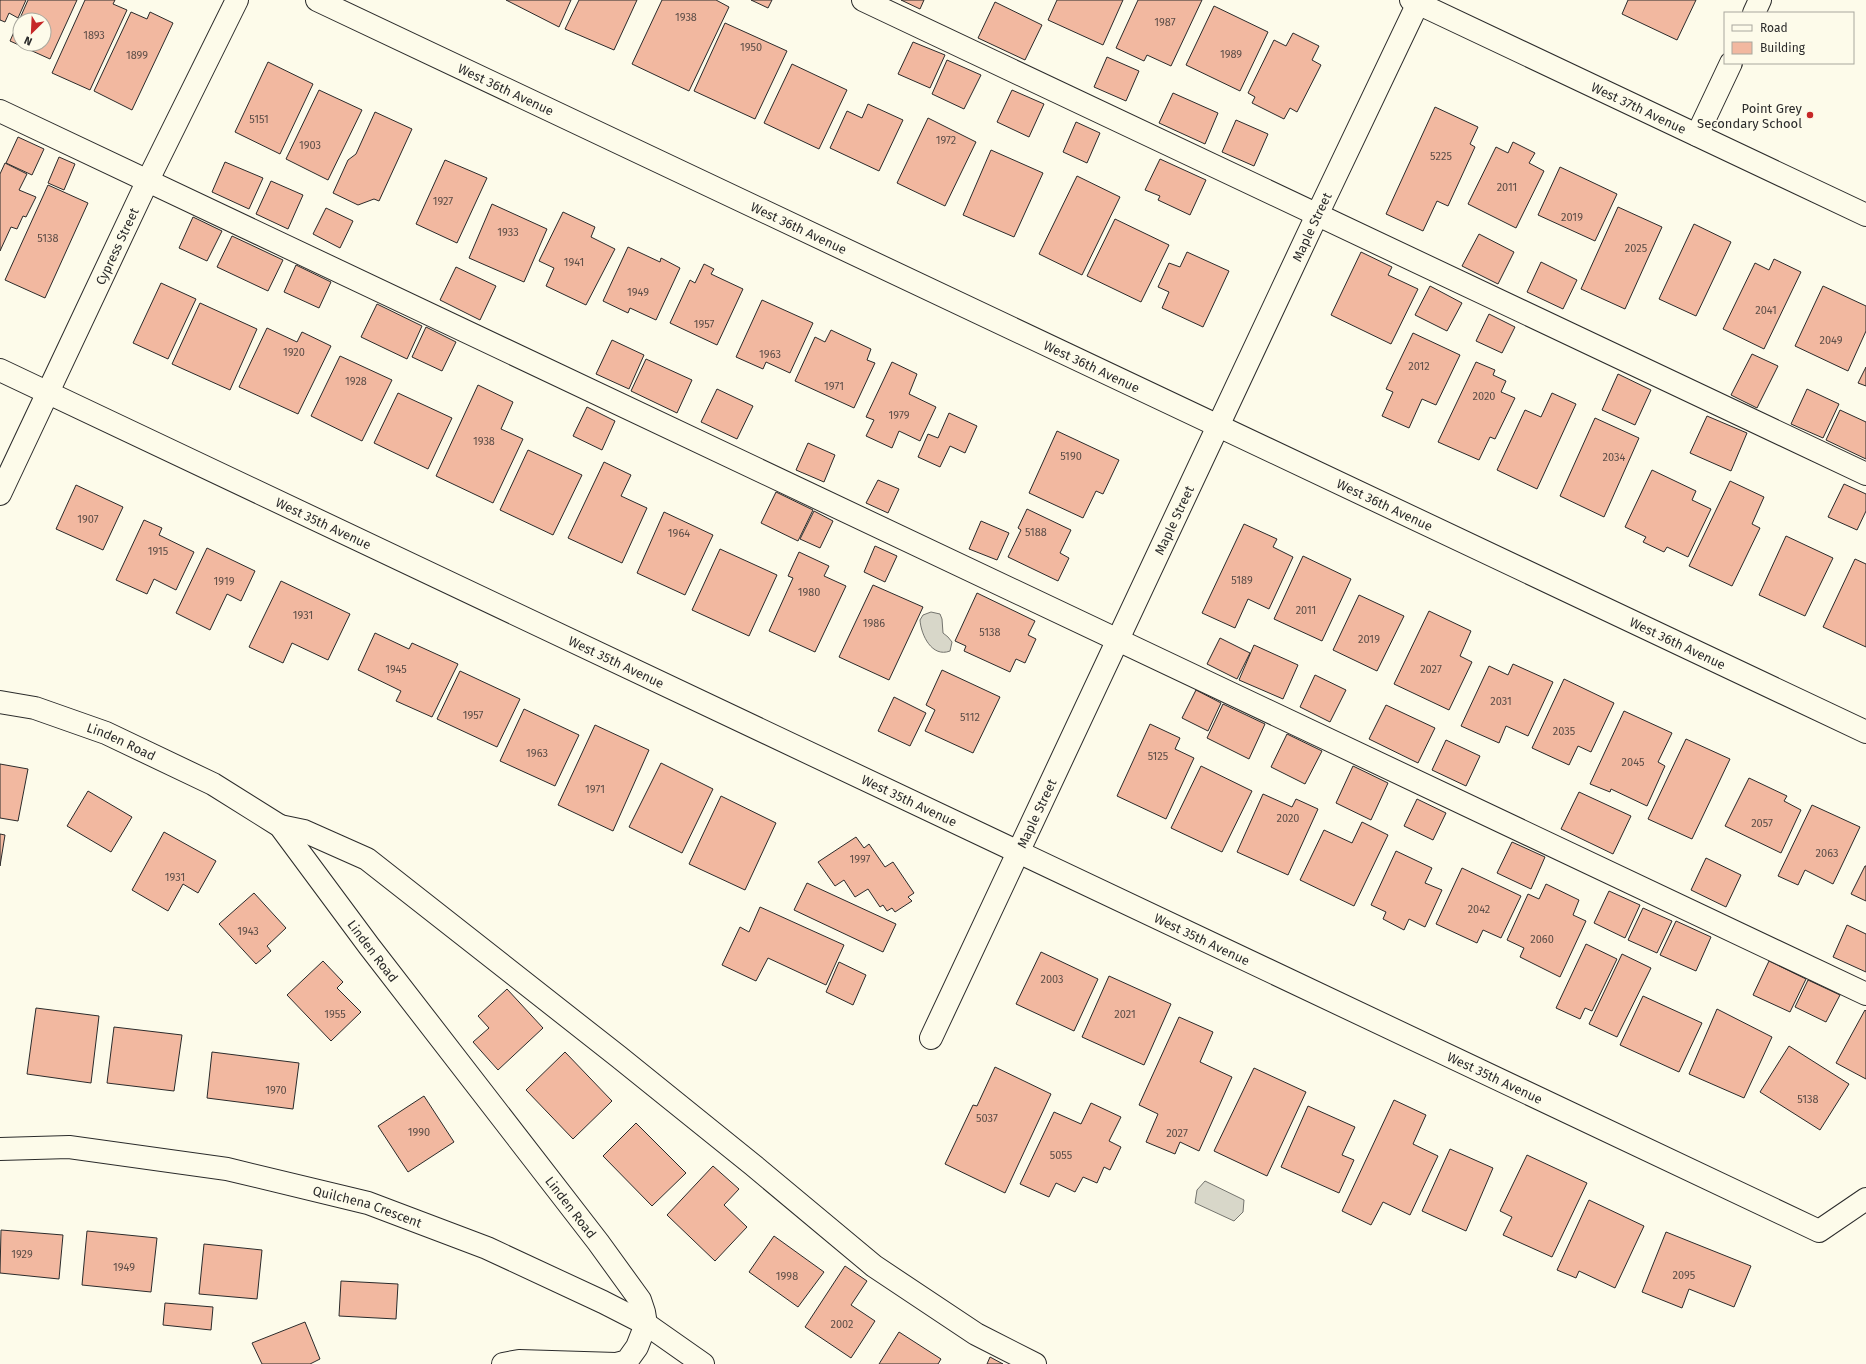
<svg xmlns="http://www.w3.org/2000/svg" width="1866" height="1364" font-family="'Fira Sans',sans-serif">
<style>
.water{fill:#d8d7c9;stroke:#74746e}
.building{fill:#f2b8a0;stroke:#2b2b2b;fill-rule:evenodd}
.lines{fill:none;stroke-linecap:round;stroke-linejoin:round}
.minor-casing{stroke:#2b2b2b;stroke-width:24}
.minor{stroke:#fdfbea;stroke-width:22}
.poi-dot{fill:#c62828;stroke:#fdfbea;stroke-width:1.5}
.labels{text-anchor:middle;stroke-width:3;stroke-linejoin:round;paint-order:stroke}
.number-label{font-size:11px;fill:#5d4e48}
.street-label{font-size:13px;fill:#2b2b2b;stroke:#fdfbea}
.poi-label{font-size:13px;fill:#2b2b2b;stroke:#fdfbea;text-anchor:end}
</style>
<rect width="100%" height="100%" fill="#fdfbea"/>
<g class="water">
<path d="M931,612L940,614L942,619L943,633L948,637L952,642L950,651C932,658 921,635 920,620L923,615Z"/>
<polygon points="1205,1181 1244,1200 1243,1212 1234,1221 1195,1203 1197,1190"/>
</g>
<g class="building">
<polygon points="0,0 26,0 18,18 9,13 5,22 0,20"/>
<path d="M28,0H77L50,59L10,41ZM20,20H44V44H20Z"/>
<polygon points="85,0 115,0 113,4 127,10 90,90 52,73"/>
<polygon points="506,0 571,0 559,27"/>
<polygon points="579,0 637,0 614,50 565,29"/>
<polygon points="662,0 716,0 729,7 689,91 632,64"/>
<polygon points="751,0 772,0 768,8"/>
<polygon points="901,0 924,0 920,9"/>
<polygon points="1057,0 1123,0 1103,45 1048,20"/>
<polygon points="1138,0 1202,0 1171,66 1147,55 1144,61 1116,48"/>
<polygon points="1628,0 1696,0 1677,40 1622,14"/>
<polygon points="995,2 1042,25 1025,60 978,38"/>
<polygon points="1214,6 1268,32 1240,91 1186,65"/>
<polygon points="131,12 147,19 150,12 173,23 132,110 94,91"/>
<polygon points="725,23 787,51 755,119 694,91"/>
<polygon points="1293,33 1319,46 1312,60 1321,65 1297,112 1290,108 1284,119 1252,103 1255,97 1248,93 1274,40 1286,46"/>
<polygon points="913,42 945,55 930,88 898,74"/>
<polygon points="1107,57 1139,71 1126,101 1094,87"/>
<polygon points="947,60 981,75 964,109 932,94"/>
<polygon points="268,62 313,84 280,154 235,132"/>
<polygon points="792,64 847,90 819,149 764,123"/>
<polygon points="319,90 362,110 328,180 286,159"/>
<polygon points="1012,90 1044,104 1029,137 997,122"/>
<polygon points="1173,93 1218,113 1205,144 1159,123"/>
<polygon points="868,104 903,120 879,171 830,148 847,111 862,118"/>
<polygon points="1435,107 1478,127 1470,144 1475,147 1448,206 1437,201 1423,231 1386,214"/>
<polygon points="375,112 412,129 379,201 374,199 358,205 333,193 348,160 356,154"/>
<polygon points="928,118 976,142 945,206 897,183"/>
<polygon points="1236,120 1268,134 1254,166 1222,152"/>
<polygon points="1076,122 1100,133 1087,163 1063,152"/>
<polygon points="18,137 44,149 32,175 6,163"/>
<polygon points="1513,142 1535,153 1529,163 1544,171 1516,228 1468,204 1496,147 1508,153"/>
<polygon points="991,150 1043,173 1014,237 963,215"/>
<polygon points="59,157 75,164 64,190 48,183"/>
<polygon points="1160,159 1206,180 1190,215 1158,200 1160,196 1145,190"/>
<polygon points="445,160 487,178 457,243 416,224"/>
<polygon points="225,162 263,178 249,209 212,192"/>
<polygon points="5,163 27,174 19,190 36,197 26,217 23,216 17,229 11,227 0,251 0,174"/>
<polygon points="1560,167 1617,194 1595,241 1538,215"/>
<polygon points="1077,176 1120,197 1082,275 1039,254"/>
<polygon points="271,181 303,195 288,229 256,214"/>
<polygon points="48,185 88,203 45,298 5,280"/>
<polygon points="492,204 547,229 524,282 469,258"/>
<polygon points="1618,207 1662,227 1625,309 1581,289"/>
<polygon points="326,208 353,221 340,248 313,234"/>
<polygon points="563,212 595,227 591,237 615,249 586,305 546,286 554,268 539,261"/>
<polygon points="193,217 222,231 207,261 179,248"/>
<polygon points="1115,219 1169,245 1141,302 1087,276"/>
<polygon points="1694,224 1731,242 1696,316 1659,299"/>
<polygon points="1479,234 1514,252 1498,284 1462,266"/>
<polygon points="232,236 283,260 268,291 217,267"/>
<polygon points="628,247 660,262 661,258 680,268 656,320 630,308 628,313 603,301"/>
<polygon points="1187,252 1229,271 1203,327 1162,308 1169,292 1158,287 1169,263 1180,267"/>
<polygon points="1361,252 1392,267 1388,275 1418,289 1391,344 1331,315"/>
<polygon points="1774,259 1801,272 1764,349 1723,329 1755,263 1769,270"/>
<polygon points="1541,262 1577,280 1563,309 1527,292"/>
<polygon points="704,264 714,269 711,274 743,289 717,345 670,323 690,280 695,283"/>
<polygon points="296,265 331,282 319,308 284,292"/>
<polygon points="456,267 496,286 480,320 440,300"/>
<polygon points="161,283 196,299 168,359 133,343"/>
<polygon points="1430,286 1462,303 1447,331 1415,315"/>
<polygon points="1823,286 1866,306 1866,331 1848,371 1795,346"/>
<polygon points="762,300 813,323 790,373 766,362 763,369 736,357"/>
<polygon points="200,303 257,329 230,390 172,364"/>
<polygon points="377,304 422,326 407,359 361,337"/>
<polygon points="1489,314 1515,327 1502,353 1476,341"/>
<polygon points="426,327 456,342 442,371 412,357"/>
<polygon points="267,328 297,342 302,332 331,346 298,414 239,387"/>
<polygon points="831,330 871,349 867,360 875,363 854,408 795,381 815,337 825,342"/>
<polygon points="1413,333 1460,355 1436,405 1422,399 1409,428 1382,416 1393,392 1386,389"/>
<polygon points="612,340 644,355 629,389 596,374"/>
<polygon points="1752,354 1778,366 1757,408 1731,395"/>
<polygon points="340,356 392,380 362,441 311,416"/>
<polygon points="646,359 692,380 677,413 631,391"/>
<polygon points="892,362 917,374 909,394 936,407 920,441 899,431 892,448 866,436 874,420 866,417"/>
<polygon points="1476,362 1495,370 1493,375 1506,381 1501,392 1515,398 1495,439 1490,437 1479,460 1438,442"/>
<polygon points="1866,367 1866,386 1858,383"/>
<polygon points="1618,374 1651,390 1635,425 1602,410"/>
<polygon points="478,385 513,402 501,429 523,439 493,503 436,476"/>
<polygon points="717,389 753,406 737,439 701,422"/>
<polygon points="1807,389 1839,404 1823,438 1791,424"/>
<polygon points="398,393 452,418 428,469 374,443"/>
<polygon points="1552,393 1576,404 1537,489 1497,470 1525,410 1541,417"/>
<polygon points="587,407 615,421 602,450 573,436"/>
<polygon points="1840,410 1866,422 1866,459 1826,440"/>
<polygon points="949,413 977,426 965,453 950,446 940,467 918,457 928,434 938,438"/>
<polygon points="1707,416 1747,433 1731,471 1690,453"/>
<polygon points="1595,418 1639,438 1604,517 1560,496"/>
<polygon points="1057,431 1119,460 1103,494 1096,491 1083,518 1029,493"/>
<polygon points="808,443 835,455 824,482 796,470"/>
<polygon points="528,450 582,475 553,535 500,510"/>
<polygon points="604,462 631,475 621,496 647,508 622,563 568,538"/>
<polygon points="1652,470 1696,491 1692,500 1711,509 1688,557 1667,547 1664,552 1643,542 1646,537 1625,527"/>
<polygon points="878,480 899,489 888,513 866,503"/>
<polygon points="1730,481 1764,497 1752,524 1760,528 1732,586 1689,566"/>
<polygon points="1844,484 1866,494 1866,511 1857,530 1828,517"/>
<polygon points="76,485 123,507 103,550 56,529"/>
<polygon points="776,492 813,510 798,541 761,523"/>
<polygon points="1027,509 1071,530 1060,553 1069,558 1058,581 1008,557 1021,530 1018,528"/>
<polygon points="814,511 833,521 820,548 800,539"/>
<polygon points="664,512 713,535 685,595 637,573"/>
<polygon points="144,520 162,528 159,535 194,552 176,590 154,579 147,594 116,580"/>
<polygon points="981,521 1009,533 997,560 969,549"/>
<polygon points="1244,524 1277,539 1273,547 1293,557 1269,609 1248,599 1235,628 1202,613"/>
<polygon points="1786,536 1833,558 1805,616 1759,595"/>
<polygon points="875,546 897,556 885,582 864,572"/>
<polygon points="207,548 255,571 241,601 227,594 210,630 176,613"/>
<polygon points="720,549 777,575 749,636 692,610"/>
<polygon points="799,552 829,566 824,576 846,586 815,652 769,631 793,578 788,576"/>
<polygon points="1303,556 1351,579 1322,641 1274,619"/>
<polygon points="1855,559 1866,564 1866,647 1823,627"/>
<polygon points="281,581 350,614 328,660 292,643 283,663 249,647"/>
<polygon points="873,585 923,607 889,680 839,657"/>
<polygon points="977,593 1035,621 1028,635 1036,639 1025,663 1016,659 1010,672 964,651 966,646 955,641"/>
<polygon points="1359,595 1404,616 1377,671 1333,650"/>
<polygon points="1429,611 1471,631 1460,656 1472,662 1449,710 1394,684"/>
<polygon points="375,633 409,649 412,643 458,664 432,717 396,701 401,691 358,670"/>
<polygon points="1220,638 1250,653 1237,679 1207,664"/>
<polygon points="1254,645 1298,665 1283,699 1239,680"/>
<polygon points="1513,664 1553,682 1528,736 1506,726 1499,743 1461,726 1489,666 1508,675"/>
<polygon points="942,670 1000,697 973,753 925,731 935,710 926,705"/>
<polygon points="460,671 520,699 497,747 437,719"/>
<polygon points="1315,675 1346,690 1330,722 1300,707"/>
<polygon points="1564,679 1614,703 1591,752 1578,746 1569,765 1532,748"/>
<polygon points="1196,690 1221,703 1208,731 1182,718"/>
<polygon points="894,697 926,713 910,746 878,731"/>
<polygon points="1223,704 1265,724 1249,759 1207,738"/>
<polygon points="1386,705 1435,728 1418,763 1369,739"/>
<polygon points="524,709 579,735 555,786 500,761"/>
<polygon points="1624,711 1672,733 1658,762 1665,766 1647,806 1611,789 1610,792 1590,784"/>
<polygon points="1150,724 1180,738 1175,749 1194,758 1166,819 1117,796"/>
<polygon points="595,725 649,750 613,831 558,805"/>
<polygon points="1287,734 1322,751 1305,784 1271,767"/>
<polygon points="1686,739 1730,759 1692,839 1648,819"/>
<polygon points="1446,740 1480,756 1466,786 1432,770"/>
<polygon points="661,763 713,789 682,853 629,827"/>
<polygon points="0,764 28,769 18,821 0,818"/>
<polygon points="1201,766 1252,791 1222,852 1171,828"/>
<polygon points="1353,766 1388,783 1371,820 1336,803"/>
<polygon points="1749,778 1787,796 1784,801 1801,810 1781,853 1725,826"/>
<polygon points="88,791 132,817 111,852 67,826"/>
<polygon points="1579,792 1631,816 1613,854 1561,829"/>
<polygon points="1263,794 1292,807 1296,799 1318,809 1288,875 1237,852"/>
<polygon points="721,796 776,823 745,890 689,864"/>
<polygon points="1417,799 1446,813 1433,840 1404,826"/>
<polygon points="1812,805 1860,827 1833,884 1805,870 1798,885 1778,876"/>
<polygon points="1362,822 1388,835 1354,906 1300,880 1324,830 1352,843"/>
<polygon points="164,832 216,861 198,893 183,884 168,911 132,890"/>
<polygon points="0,834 5,835 0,866"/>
<polygon points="856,837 864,848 869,844 885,867 893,862 914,893 908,897 912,901 895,912 892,908 887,911 883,905 880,907 868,889 855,897 844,880 835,886 818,862"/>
<polygon points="1512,842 1545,857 1531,889 1497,873"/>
<polygon points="1396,851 1432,868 1425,883 1442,890 1425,927 1409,919 1404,930 1383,919 1386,912 1371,905"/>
<polygon points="1706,858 1741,875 1726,907 1691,890"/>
<polygon points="1865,866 1866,866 1866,901 1851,894"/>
<polygon points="1462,868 1521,896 1501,938 1483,930 1477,943 1436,924"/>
<polygon points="807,883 896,924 883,952 794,910"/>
<polygon points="1546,884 1579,900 1573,915 1586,921 1560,977 1520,957 1524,948 1507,940 1528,894 1539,899"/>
<polygon points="1609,891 1640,905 1625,938 1594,923"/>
<polygon points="254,893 286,928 267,946 271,951 256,964 219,924"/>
<polygon points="760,907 844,945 826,985 768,958 756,981 722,965 740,927 749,932"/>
<polygon points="1643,908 1672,921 1657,953 1628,940"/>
<polygon points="1676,921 1711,937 1696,971 1660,955"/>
<polygon points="1847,925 1866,934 1866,972 1833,957"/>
<polygon points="1586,944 1617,959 1592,1011 1585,1008 1580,1019 1556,1008"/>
<polygon points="1041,952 1098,979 1074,1031 1016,1004"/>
<polygon points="1622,954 1651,968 1617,1037 1589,1024"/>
<polygon points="323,961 343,982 337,988 361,1012 331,1041 287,995"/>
<polygon points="1769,961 1806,979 1790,1012 1753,995"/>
<polygon points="839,962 866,975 853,1005 826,992"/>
<polygon points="1109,976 1171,1004 1144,1065 1082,1037"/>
<polygon points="1808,980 1840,995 1826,1022 1795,1007"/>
<polygon points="507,989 543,1028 498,1070 473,1042 489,1028 478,1016"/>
<polygon points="1643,996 1702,1023 1679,1072 1620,1045"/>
<polygon points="36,1008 99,1016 91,1083 27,1074"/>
<polygon points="1717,1009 1772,1037 1744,1098 1689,1074"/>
<polygon points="1865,1010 1866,1011 1866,1079 1836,1063"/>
<polygon points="1179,1017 1213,1032 1200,1062 1232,1077 1199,1151 1180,1142 1175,1154 1146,1142 1158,1114 1139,1105"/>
<polygon points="114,1027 182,1035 174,1091 107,1083"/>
<polygon points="1789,1046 1849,1084 1820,1130 1760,1092"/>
<polygon points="212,1052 299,1063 293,1109 207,1098"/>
<polygon points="565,1052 612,1101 573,1139 526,1090"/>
<polygon points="995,1067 1051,1094 1005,1193 945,1164 973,1105 977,1106"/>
<polygon points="1254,1068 1306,1092 1267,1176 1214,1151"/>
<polygon points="424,1096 454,1142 408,1172 378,1126"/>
<polygon points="1394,1100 1426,1115 1413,1144 1438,1156 1410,1215 1383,1202 1371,1225 1342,1211"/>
<polygon points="1091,1103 1121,1117 1109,1141 1121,1147 1110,1170 1104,1167 1097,1183 1083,1177 1075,1192 1056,1183 1049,1197 1020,1184 1054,1112 1081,1124"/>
<polygon points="1308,1106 1355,1127 1342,1155 1354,1160 1339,1193 1281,1167"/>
<polygon points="636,1123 686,1173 652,1206 603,1156"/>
<polygon points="1450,1149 1493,1168 1466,1231 1422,1211"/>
<polygon points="1527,1155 1587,1183 1552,1257 1503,1235 1512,1217 1500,1211"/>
<polygon points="713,1166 739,1189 724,1205 747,1227 715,1261 667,1215"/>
<polygon points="1589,1200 1644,1226 1615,1288 1579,1271 1576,1278 1557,1270"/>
<polygon points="1,1230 63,1235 59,1279 0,1273"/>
<polygon points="87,1231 157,1238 151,1292 82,1285"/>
<polygon points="1666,1232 1751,1266 1734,1307 1689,1289 1682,1308 1642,1292"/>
<polygon points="774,1236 824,1272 798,1307 749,1272"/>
<polygon points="204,1244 262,1250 257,1299 199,1294"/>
<polygon points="845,1266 867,1281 851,1305 875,1321 851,1358 805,1327"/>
<polygon points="341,1281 398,1284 396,1319 339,1316"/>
<polygon points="165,1303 213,1307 211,1330 163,1325"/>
<polygon points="305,1322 320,1359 310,1364 262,1364 252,1343"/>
<polygon points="899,1332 941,1359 938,1364 879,1364"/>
<polygon points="990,1357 1003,1364 987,1364"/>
</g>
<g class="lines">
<g class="minor-casing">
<g id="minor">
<path id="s1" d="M317,0L1866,732"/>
<polyline points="863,0 1866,474"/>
<path id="s2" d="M1411,0L1866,215"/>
<polyline points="1754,13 1760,0"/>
<polyline points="0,111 1866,994"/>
<polyline points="1697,135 1731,63"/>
<path id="s3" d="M0,370L1819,1231L1866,1199"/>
<path id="s4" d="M0,494L148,180L237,0"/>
<path id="s5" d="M0,702L35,708L106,733L213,784L280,826L369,946L598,1242L640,1300L644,1312L646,1324L637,1347L627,1361L616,1364L519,1361L503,1364"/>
<polyline points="280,826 304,831 367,859 619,1057 753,1165 874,1266 976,1334 1035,1364"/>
<path id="s6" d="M931,1038L1317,215L1418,3"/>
<path id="s7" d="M0,1149L69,1147L227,1169L368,1203L487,1248L603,1302L646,1324L703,1364"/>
</g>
</g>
<use href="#minor" class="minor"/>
</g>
<circle class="poi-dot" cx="1810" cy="115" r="4"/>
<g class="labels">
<g class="number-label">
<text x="686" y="21">1938</text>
<text x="1165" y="26">1987</text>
<text x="94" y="39">1893</text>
<text x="751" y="51">1950</text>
<text x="1231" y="58">1989</text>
<text x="137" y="59">1899</text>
<text x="259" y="123">5151</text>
<text x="946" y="144">1972</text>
<text x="310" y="149">1903</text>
<text x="1441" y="160">5225</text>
<text x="1507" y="191">2011</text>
<text x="443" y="205">1927</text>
<text x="1572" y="221">2019</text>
<text x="508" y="236">1933</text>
<text x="48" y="242">5138</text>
<text x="1636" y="252">2025</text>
<text x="574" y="266">1941</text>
<text x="638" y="296">1949</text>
<text x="1766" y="314">2041</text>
<text x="704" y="328">1957</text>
<text x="1831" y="344">2049</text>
<text x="294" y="356">1920</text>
<text x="770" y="358">1963</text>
<text x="1419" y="370">2012</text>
<text x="356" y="385">1928</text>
<text x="834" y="390">1971</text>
<text x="1484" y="400">2020</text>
<text x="899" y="419">1979</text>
<text x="484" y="445">1938</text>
<text x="1071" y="460">5190</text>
<text x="1614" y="461">2034</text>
<text x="88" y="523">1907</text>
<text x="1036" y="536">5188</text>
<text x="679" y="537">1964</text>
<text x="158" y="555">1915</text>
<text x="1242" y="584">5189</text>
<text x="224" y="585">1919</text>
<text x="809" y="596">1980</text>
<text x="1306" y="614">2011</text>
<text x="303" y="619">1931</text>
<text x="874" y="627">1986</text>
<text x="990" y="636">5138</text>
<text x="1369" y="643">2019</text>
<text x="396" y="673">1945</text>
<text x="1431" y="673">2027</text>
<text x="1501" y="705">2031</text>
<text x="473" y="719">1957</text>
<text x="970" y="721">5112</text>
<text x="1564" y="735">2035</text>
<text x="537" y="757">1963</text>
<text x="1158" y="760">5125</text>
<text x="1633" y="766">2045</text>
<text x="595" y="793">1971</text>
<text x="1288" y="822">2020</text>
<text x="1762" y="827">2057</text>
<text x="1827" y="857">2063</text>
<text x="860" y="863">1997</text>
<text x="175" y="881">1931</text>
<text x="1479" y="913">2042</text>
<text x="248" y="935">1943</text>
<text x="1542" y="943">2060</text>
<text x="1052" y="983">2003</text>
<text x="335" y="1018">1955</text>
<text x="1125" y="1018">2021</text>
<text x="276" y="1094">1970</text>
<text x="1808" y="1103">5138</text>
<text x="987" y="1122">5037</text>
<text x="419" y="1136">1990</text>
<text x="1177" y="1137">2027</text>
<text x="1061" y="1159">5055</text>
<text x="22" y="1258">1929</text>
<text x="124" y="1271">1949</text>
<text x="1684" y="1279">2095</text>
<text x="787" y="1280">1998</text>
<text x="842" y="1328">2002</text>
</g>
<g class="street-label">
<text dy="5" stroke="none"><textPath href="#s1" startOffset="209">West 36th Avenue</textPath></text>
<text dy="5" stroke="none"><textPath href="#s2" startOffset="252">West 37th Avenue</textPath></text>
<text dy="5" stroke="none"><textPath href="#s6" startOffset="896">Maple Street</textPath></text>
<text dy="5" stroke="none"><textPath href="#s1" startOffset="533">West 36th Avenue</textPath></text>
<text dy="5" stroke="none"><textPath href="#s4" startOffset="274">Cypress Street</textPath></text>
<text dy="5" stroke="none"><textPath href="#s1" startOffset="857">West 36th Avenue</textPath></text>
<text dy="5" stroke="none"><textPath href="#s1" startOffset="1181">West 36th Avenue</textPath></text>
<text dy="5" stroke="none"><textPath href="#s6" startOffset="572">Maple Street</textPath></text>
<text dy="5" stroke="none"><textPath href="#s3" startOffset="358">West 35th Avenue</textPath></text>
<text dy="5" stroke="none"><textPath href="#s1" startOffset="1505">West 36th Avenue</textPath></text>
<text dy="5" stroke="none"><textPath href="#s3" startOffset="682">West 35th Avenue</textPath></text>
<text dy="5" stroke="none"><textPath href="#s5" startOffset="128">Linden Road</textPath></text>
<text dy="5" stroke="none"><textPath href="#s3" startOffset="1006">West 35th Avenue</textPath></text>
<text dy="5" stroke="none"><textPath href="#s6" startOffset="248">Maple Street</textPath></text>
<text dy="5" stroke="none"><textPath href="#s3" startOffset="1330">West 35th Avenue</textPath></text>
<text dy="5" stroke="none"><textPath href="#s5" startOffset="464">Linden Road</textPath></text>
<text dy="5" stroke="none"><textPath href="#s3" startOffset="1654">West 35th Avenue</textPath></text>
<text dy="5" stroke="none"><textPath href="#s7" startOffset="374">Quilchena Crescent</textPath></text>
<text dy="5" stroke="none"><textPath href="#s5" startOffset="788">Linden Road</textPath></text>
</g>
<g class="poi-label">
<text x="1802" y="113">Point Grey<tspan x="1802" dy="15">Secondary School</tspan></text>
</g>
</g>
<rect x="1724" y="12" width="130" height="52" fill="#fdfbea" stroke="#a9a89e"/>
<rect x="1732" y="25" width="20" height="6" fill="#fdfbea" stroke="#a9a89e"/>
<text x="1760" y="32" font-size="12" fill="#2b2b2b">Road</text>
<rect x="1732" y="42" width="20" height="12" fill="#f2b8a0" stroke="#a9a89e"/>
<text x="1760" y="52" font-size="12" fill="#2b2b2b">Building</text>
<g transform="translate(32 32) rotate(204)"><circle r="19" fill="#fdfbea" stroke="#a9a89e"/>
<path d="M0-3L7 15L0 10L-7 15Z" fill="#c62828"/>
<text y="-6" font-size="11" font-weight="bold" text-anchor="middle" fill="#2b2b2b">N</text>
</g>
</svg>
